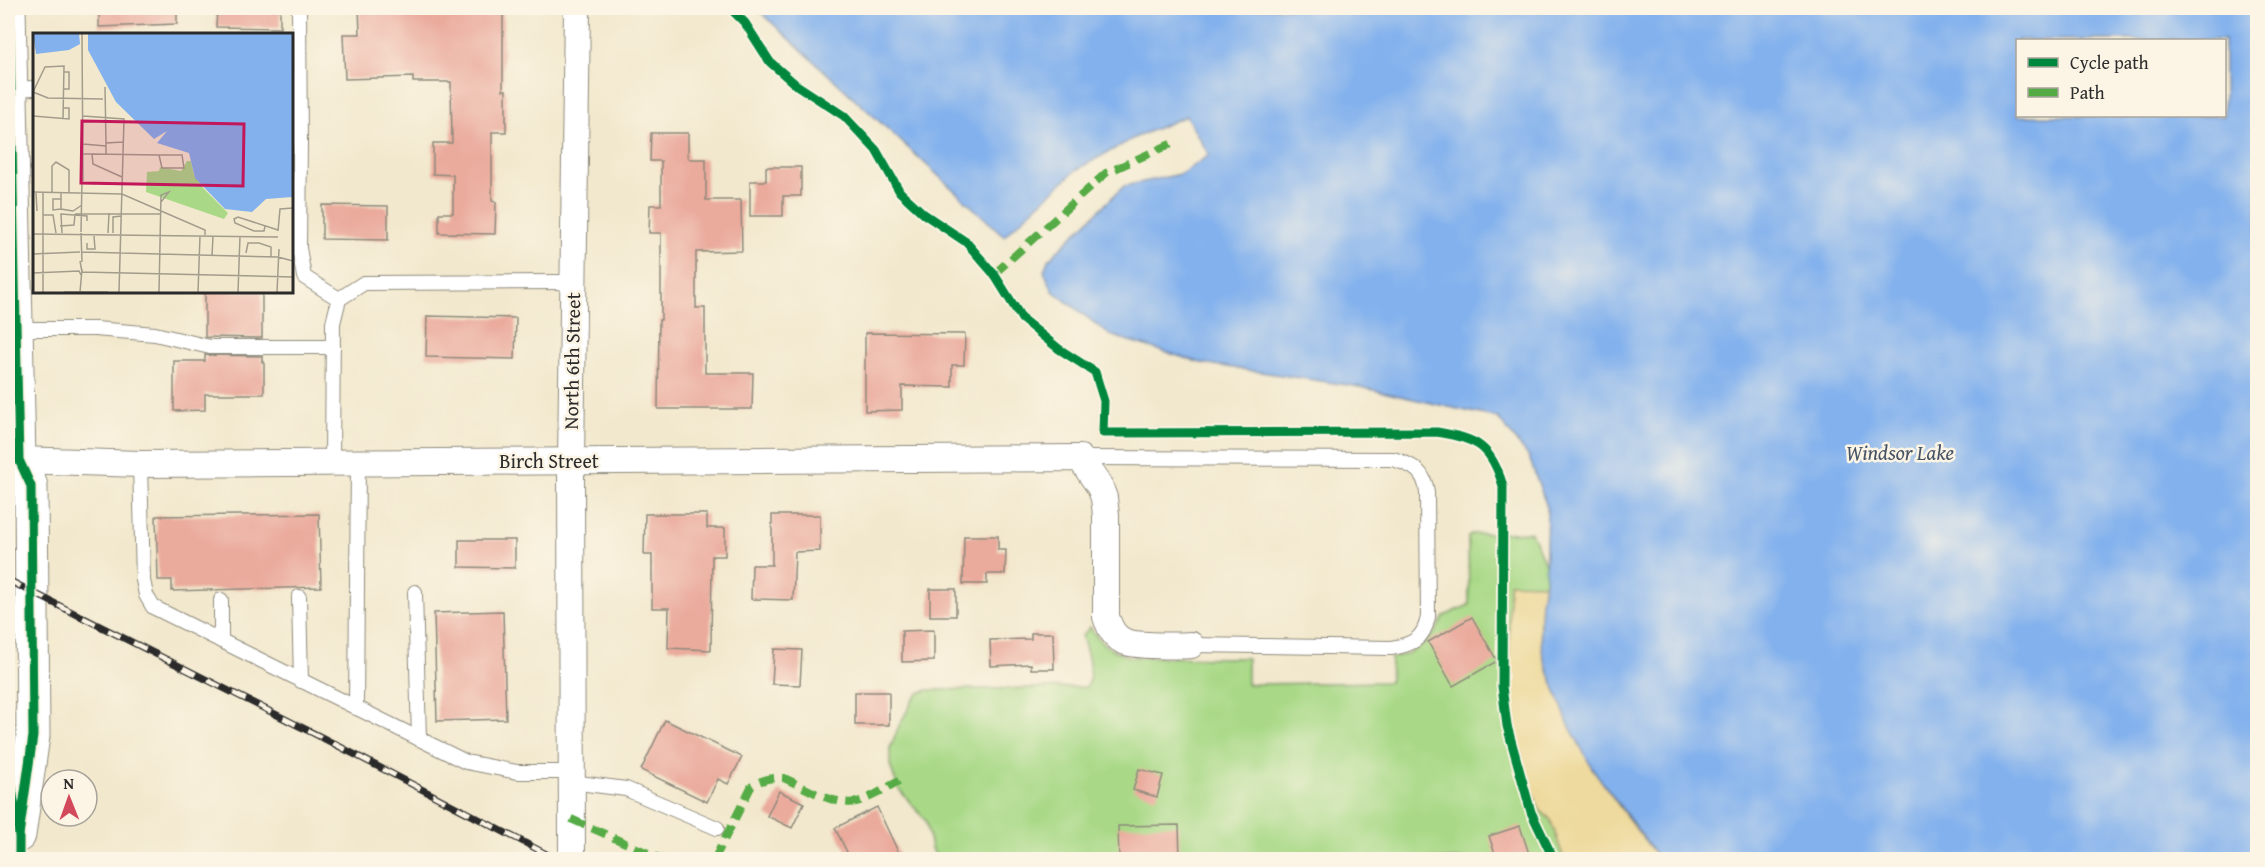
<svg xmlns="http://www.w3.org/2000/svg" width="2265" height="867" font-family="'Gentium Book Plus',serif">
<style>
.green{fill:#a9d987;stroke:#6a8259;stroke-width:1.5}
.sand{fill:#eeda9e;stroke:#8c8264;stroke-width:1.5}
.water{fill:#82b1ed;stroke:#566e8c;stroke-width:1.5;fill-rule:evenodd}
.building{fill:#eaaa9c}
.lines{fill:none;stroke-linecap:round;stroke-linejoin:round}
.lane-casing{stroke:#8e8a7c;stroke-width:16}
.street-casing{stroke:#8e8a7c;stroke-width:28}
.secondary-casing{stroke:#8e8a7c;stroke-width:35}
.lane{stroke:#fff;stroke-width:14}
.street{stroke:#fff;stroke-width:26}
.secondary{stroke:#fff;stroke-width:33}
.rail-casing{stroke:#2b2b2b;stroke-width:7}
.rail{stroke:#fcf5e5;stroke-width:4.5;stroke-dasharray:14;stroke-linecap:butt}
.quiet{stroke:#54ab44;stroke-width:8;stroke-dasharray:15 8;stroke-linecap:butt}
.cycleway-casing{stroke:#fcf5e5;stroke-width:13}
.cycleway{stroke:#00873e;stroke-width:9}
.labels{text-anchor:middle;stroke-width:5;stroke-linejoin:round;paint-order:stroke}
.street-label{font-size:20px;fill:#2b2b2b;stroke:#fcf5e5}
.water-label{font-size:21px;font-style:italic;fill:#455365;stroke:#fcf5e5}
.inset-road{fill:none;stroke:#a29c8c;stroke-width:1.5}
.view{fill:#c2185b;fill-opacity:0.15;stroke:#c2185b;stroke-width:3}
.inset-edge{fill:none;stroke:#2b2b2b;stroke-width:3}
</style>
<rect width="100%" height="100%" fill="#fcf5e5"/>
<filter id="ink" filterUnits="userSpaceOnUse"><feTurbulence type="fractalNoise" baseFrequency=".0167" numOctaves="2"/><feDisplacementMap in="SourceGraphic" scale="12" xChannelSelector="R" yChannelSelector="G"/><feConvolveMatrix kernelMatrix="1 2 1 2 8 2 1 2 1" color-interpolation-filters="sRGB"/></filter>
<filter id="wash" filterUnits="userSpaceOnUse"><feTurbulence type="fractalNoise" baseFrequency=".008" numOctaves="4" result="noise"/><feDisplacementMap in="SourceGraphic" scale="24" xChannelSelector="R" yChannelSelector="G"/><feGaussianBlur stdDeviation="1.35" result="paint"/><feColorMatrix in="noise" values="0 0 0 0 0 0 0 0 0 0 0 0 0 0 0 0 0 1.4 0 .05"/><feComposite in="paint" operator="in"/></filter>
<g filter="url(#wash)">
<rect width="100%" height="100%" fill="#f2e8cd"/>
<path class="green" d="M1531,532L1546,566L1545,584L1592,768L1659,859H938L931,848L926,821L898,788L890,765V748L899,726L913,700L919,693L928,690L1086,687C1095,674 1086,650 1082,636L1090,627C1100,644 1112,652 1131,657L1247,658V684L1390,682L1391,658C1417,654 1433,640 1444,616L1469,605L1468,537L1471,534Z"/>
<path class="sand" d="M1509,583L1545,584C1534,623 1542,654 1556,691C1581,758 1616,804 1659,859H1564L1550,819L1540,810L1530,787L1517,741L1509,700Z"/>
<path class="water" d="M756,8H2257V859H1659L1592,768L1568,723L1550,676L1543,657L1540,632L1541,599L1545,583L1547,507L1529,457L1498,418L1360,387L1201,363L1110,335L1053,291L1044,271L1048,260L1124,186L1181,174L1209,155L1186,116L1134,138L1076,170L1004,236ZM2018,40H2224V116H2018Z"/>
<g id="blocks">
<g class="building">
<polygon points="99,8 177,8 177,24 99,27"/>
<polygon points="217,8 280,8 280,28 216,27"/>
<polygon points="359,8 503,8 503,90 506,90 506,132 492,132 492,201 496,202 495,234 439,233 439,213 453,213 453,175 433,174 433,143 452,143 451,82 413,82 413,77 345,79 343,34 360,34"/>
<polygon points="651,133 688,133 688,159 706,159 706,200 741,200 742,251 696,252 696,308 705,308 705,373 753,373 752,409 658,409 659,320 661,320 661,233 649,233 650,205 661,205 661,161 650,161"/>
<polygon points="766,167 801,167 801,196 783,196 783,216 750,216 750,181 766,181"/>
<polygon points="322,205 388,206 388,240 322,239"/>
<polygon points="205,291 262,291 262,338 205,337"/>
<polygon points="427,316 516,318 515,359 426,357"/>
<polygon points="865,333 965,334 964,365 952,365 952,387 902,386 902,410 865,411"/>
<polygon points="205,355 262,356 262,362 264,362 264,394 205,394 205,410 174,411 174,361 205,361"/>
<polygon points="319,514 321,587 172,591 172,580 158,580 156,516"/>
<polygon points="645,514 707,514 707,528 725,528 725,556 712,556 711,650 668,648 669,608 652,608 652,555 644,555"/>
<polygon points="772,515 820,515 820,551 795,552 793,600 751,599 752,565 772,565"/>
<polygon points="964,536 998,536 998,550 1006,550 1005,574 987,574 987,584 963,584"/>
<polygon points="459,540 515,540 515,568 459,567"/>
<rect x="930" y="589" width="26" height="27"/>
<polygon points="503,611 506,719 437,721 434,613"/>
<polygon points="1472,617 1497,661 1453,686 1428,642"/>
<polygon points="934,630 934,661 902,662 902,631"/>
<polygon points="1031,633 1053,633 1054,669 1031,669 1031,664 991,666 990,640 1031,639"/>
<polygon points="774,649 802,650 800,685 772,684"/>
<rect x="855" y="692" width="34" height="33"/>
<polygon points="665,720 742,757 728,784 718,779 707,802 641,770"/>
<polygon points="1139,769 1163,775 1157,797 1133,790"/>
<polygon points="779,791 804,803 792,828 767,816"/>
<polygon points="877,807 902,860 851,860 835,828"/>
<polygon points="1179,825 1180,860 1119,860 1118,826"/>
<polygon points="1520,826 1531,860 1497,860 1489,836"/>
</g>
</g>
</g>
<g filter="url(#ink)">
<use href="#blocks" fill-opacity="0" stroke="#8e8a7c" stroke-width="1.5"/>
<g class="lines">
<g class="lane-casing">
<g id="lane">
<polyline points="299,8 300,143 299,248 304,277 339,299"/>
<polyline points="11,89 34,88"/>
<polyline points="16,329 95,329 155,334 210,347 333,347"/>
<path d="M1080,458L1393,459C1413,465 1425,471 1427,493L1428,617C1424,639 1412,645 1391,648L1191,645"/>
<polyline points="332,463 333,323 339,299 364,283 573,282"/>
<polyline points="140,464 143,580 146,595 153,607 466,762 517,772 571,772"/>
<polyline points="415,592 419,739"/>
<polyline points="299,597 301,681"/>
<polyline points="221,600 221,641"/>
<polyline points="356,708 358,463"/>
<polyline points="571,782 626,789 717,828"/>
</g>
</g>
<g class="street-casing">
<g id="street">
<path d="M19,460L140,464L1080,458L1100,487L1104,498L1106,515V617C1110,628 1114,638 1126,642C1136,646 1179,646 1191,645"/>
<polyline points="572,860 571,461 577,8"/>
</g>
</g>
<g class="secondary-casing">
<polyline id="secondary" points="9,8 19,460 31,486 33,736 19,835"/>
</g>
<use href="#lane" class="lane"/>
<use href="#street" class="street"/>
<use href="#secondary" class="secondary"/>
<g class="rail-casing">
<polyline id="rail" points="8,580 323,738 558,860"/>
</g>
<use href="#rail" class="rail"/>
<g class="quiet">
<polyline points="994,274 1106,173 1175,142"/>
<polyline points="571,819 664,860"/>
<path d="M714,860L751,787C762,779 771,777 784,778C802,786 837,807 856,802C871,799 885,788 899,781"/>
</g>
<g class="cycleway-casing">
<g id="cycleway">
<polyline points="9,8 19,460 31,486 33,736 19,835"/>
<path d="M730,8L745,23L770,62L795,84L844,116L876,150L900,192L924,214L966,242L994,274L1022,319L1059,349L1095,372L1104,401L1103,433L1437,432C1477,439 1491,445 1503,486L1502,686L1507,726L1531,812L1554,860"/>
<polyline points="8,762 19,835 19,860"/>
</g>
</g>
<use href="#cycleway" class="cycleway"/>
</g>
</g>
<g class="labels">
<g class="street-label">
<text transform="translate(572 361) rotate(-89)" y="7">North 6th Street</text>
<text x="549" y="468">Birch Street</text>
</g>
<g class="water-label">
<text x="1900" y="460">Windsor Lake</text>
</g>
</g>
<g transform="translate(33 33)">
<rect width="260" height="260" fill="#f2e8cd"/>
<path d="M154,128H158L161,142L171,156L195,180L191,186L113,159L114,139L126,138L127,134L148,138Z" fill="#a9d987"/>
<path d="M0,0H46L47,11L36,17L3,21ZM55,0H259V164L233,166L219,179L192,176L162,145L156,120L124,110L134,98L121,106L83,69L55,17Z" fill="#82b1ed"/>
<path class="inset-road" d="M49,0L50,148M72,54L73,110M30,56H36V39H31M0,59L12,34L31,33L30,86M0,59L15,65L70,66M0,83L36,86V75H30M50,83L91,86L86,259M0,106V129M50,111L73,113M50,121H59L125,122H149L151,135H129L126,122M59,121L60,131L89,144M73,121V110L90,109M0,159L89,161L172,197V202M3,160L4,178M19,160V133L23,129L36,137V160M28,160V176L40,178L49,172M28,166H20V177L28,176M42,181H128M10,182H20L23,200M27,193L41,192L42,181M232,193L231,198H221L202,190L201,186L205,184L245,197M245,198L247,176L260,175M48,199L49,146M29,200L28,181L54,183V188M48,200L49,229M75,200L76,180M80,200V184L88,183M0,201L245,204M54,210V216H62L61,203M49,219L245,224L260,228M213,220L215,210H226L238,214V224M0,221L47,219M179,223L180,203M47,228L49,239L260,244M0,240L46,238L48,242M10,259V160M31,259H75M47,259L49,236M126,259L128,162L136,159L128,169M165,259L167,203M205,259L207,203M244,259L246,216"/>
<path class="view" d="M49,88L211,91L210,153L48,150Z"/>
<rect width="260" height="260" class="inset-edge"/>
</g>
<rect width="2265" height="867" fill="none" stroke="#fcf5e5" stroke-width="30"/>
<rect x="2016" y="39" width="210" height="78" fill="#fcf5e5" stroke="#a8a49b" stroke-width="1.5"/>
<rect x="2028" y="58" width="30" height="9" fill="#00873e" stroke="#a8a49b" stroke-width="1.5"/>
<text x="2070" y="69" font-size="18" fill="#2b2b2b">Cycle path</text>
<rect x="2028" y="88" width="30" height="9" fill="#54ab44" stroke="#a8a49b" stroke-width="1.5"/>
<text x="2070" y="99" font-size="18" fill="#2b2b2b">Path</text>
<g transform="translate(69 798) rotate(359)"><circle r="28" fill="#fcf5e5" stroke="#a8a49b" stroke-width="1.5"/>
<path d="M0-4.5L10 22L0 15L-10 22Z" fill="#d1495b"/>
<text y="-9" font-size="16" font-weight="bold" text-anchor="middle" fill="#2b2b2b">N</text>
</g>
</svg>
